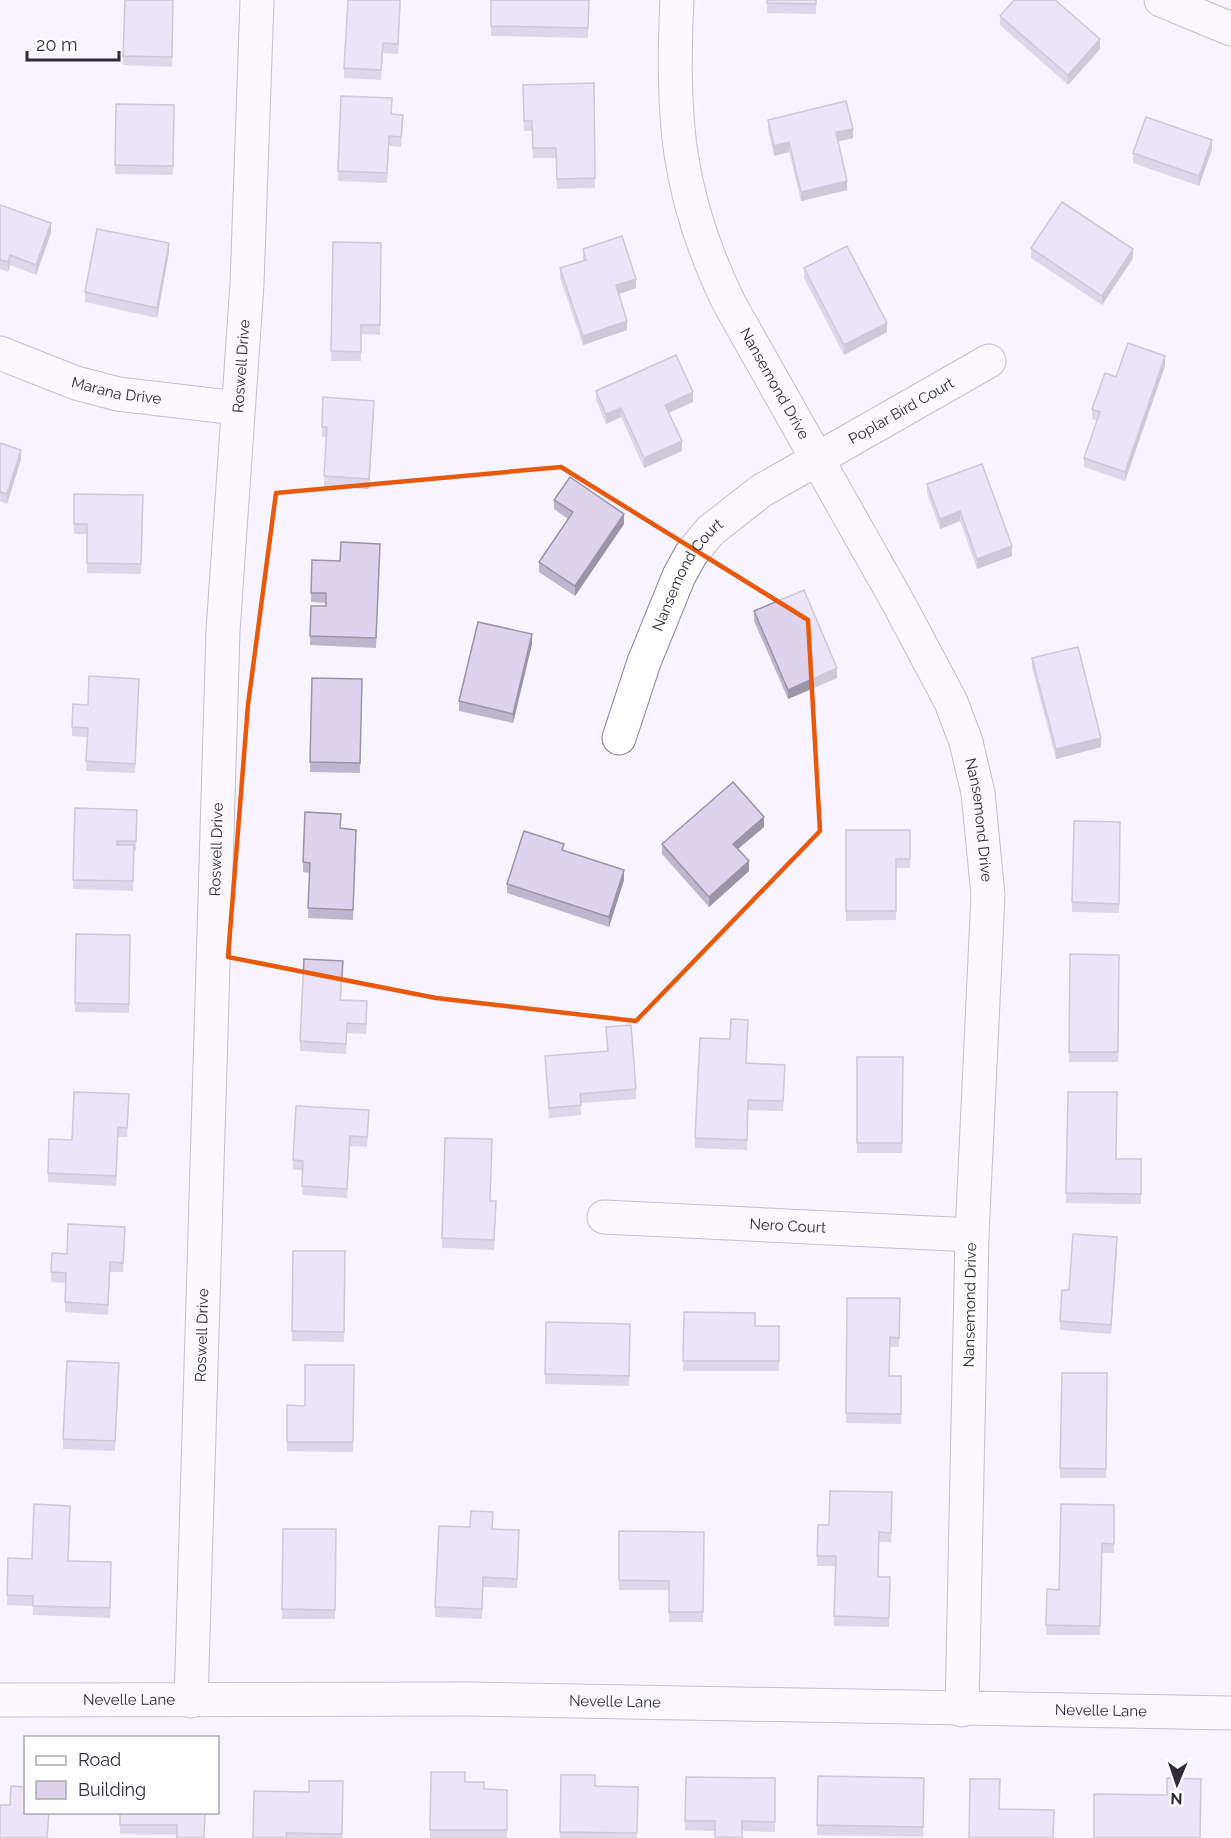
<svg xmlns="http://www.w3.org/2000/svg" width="1231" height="1838" font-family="Raleway,sans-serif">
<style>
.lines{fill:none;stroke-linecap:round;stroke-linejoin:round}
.minor-casing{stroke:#887f99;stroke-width:35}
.minor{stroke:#fff;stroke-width:33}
.wall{fill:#beb5ce}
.shaded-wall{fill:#9b94a7}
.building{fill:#ddd3ef;stroke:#9b94a7;stroke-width:1.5}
.marked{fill:none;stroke:#e8590c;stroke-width:4.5;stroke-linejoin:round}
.labels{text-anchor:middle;stroke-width:5;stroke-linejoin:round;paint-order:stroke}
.street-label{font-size:15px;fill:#302c37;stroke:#fff}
</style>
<rect width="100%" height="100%" fill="#f7f3ff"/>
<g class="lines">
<g class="minor-casing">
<g id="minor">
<path id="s1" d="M677,0C671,117 677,196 729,303L900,606L951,702L966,742L978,793L988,895L972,1235L962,1710"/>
<polyline points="1161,0 1231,29"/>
<path id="s2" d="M0,353L76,383L118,394L237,408"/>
<path id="s3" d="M619,738L644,662L679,576L691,554L710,531L761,491L989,361"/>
<path id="s4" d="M604,1217L972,1235"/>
<path id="s5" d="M0,1700L470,1699L1231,1713"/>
<path id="s6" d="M191,1701L223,631L247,284L257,0"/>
</g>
</g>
<use href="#minor" class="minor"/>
</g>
<g class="wall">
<polygon points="125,0 173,0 172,67 123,65"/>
<polygon points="401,0 398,54 383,53 381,80 344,78 344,68"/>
<polygon points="491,0 589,0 588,38 491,36"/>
<polygon points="767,0 816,0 816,14 767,13"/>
<polygon points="1000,16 1100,49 1068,85 1000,25"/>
<polygon points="594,83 595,188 557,189 556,158 533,158 532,131 524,131 523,85"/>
<polygon points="116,104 174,105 173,175 115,174"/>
<polygon points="392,114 403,124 401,147 389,146 387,183 338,181 338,171"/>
<polygon points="768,120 853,138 838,141 847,190 801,201 789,152 774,156 768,129"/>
<polygon points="1212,149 1199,186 1133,163 1133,153"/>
<polygon points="0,205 51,233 36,275 10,265 8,272 0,269"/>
<polygon points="333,242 381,243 380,335 361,334 361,361 331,361"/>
<polygon points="1031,248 1133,258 1102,305 1031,258"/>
<polygon points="583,249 636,288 619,294 627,330 583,345 560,278 560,268 583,261"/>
<polygon points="169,252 157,318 85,302 85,292"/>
<polygon points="804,268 887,332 844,355 804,278"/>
<polygon points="1165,366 1125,481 1084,467 1084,458 1097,421 1092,419 1092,409 1116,377"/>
<polygon points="596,391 693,402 669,413 682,451 644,468 621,417 606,424 596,400"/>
<polygon points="374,410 369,489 324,486 326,437 322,437 322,427"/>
<polygon points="0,443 21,459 7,504 0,501"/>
<polygon points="927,484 1012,556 977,569 960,521 940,529 927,493"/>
<polygon points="74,494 143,495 141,574 87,573 87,534 74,534"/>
<polygon points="554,500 624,524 575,596 539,572 539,562 568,519 554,509"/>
<polygon points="380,554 376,648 310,645 310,636 326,606 326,603 311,602 312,560 340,561"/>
<polygon points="754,611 837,678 788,699 754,621"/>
<polygon points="532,644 513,723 459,711 459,701"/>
<polygon points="1032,658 1101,747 1056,759 1032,668"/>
<polygon points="312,678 362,679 360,773 310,772"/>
<polygon points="139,688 135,773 86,771 87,737 72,736 72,727 88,705"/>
<polygon points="75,808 137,810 136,851 134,851 133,891 73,889"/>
<polygon points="1074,821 1120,822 1119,913 1072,912"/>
<polygon points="764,827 738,849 749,871 709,907 662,854 662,844"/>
<polygon points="341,828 356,839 353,920 308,918 310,873 303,872 303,862"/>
<polygon points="846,830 910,830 910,868 896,868 896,920 846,921"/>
<polygon points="564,851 624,880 609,927 507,893 507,884"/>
<polygon points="76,934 130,935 129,1013 75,1012"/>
<polygon points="1070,954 1119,955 1118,1062 1069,1062"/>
<polygon points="343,971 341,1000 367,1011 366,1034 347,1033 346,1054 300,1051 300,1041"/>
<polygon points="606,1027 636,1089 636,1099 581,1103 581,1115 549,1118 545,1056 607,1051"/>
<polygon points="857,1057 903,1057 902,1153 857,1153"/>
<polygon points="747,1063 785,1065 783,1111 748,1110 747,1150 695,1148 695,1138"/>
<polygon points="1068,1092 1116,1159 1141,1159 1141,1204 1066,1203"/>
<polygon points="129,1104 127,1137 118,1137 116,1186 48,1182 48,1173 72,1140"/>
<polygon points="369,1120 367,1147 350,1146 347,1198 302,1195 303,1170 293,1170 293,1160"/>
<polygon points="445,1138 491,1201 496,1201 494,1250 442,1248"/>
<polygon points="125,1237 123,1272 110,1272 108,1315 65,1312 66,1283 51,1282 51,1272 67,1254"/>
<polygon points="1117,1247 1111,1334 1060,1330 1060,1321 1069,1290"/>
<polygon points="293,1251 345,1251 344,1342 292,1341"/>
<polygon points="847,1298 900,1298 899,1347 890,1347 889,1376 901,1376 901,1424 846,1423"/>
<polygon points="684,1312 755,1326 779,1326 779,1371 683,1371"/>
<polygon points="546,1322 630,1324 629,1386 545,1384"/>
<polygon points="354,1365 353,1452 287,1451 287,1405 305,1406"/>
<polygon points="119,1373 115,1451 63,1449 63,1439"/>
<polygon points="1062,1373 1107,1373 1106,1478 1060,1478"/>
<polygon points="892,1492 891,1542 879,1542 878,1577 890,1577 889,1627 834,1626 835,1566 817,1566 818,1525 829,1525"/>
<polygon points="1114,1505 1114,1553 1102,1553 1100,1635 1046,1635 1047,1589 1059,1590"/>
<polygon points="283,1529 336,1529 335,1619 282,1619"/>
<polygon points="492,1529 519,1540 517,1588 483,1587 482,1619 435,1617 435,1607"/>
<polygon points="619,1531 704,1532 703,1622 669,1622 669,1590 619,1590"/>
<polygon points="8,1558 111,1562 110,1618 33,1615 33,1606 7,1605"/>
<polygon points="431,1772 465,1782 484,1789 507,1790 507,1838 430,1838"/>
<polygon points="561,1775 595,1786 638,1787 637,1838 560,1838"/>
<polygon points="818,1776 924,1778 923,1837 817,1835"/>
<polygon points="686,1777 775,1778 775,1832 742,1831 742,1838 715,1838 715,1831 685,1830"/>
<polygon points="343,1781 342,1838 253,1838 309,1792"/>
<polygon points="120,1812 205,1812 177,1835 120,1834"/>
</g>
<g class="shaded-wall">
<polygon points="1100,39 1100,49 1068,85 1068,75"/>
<polygon points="853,129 853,138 836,142 836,132"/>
<polygon points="1212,140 1212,149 1199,186 1199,176"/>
<polygon points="789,142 789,152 774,156 774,146"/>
<polygon points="847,181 847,190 801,201 801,192"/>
<polygon points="51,223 51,233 36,275 36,265"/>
<polygon points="169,243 169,252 157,318 157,308"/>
<polygon points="1133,249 1133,258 1102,305 1102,296"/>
<polygon points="10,255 10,265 8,272 8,262"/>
<polygon points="636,279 636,288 616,295 616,285"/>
<polygon points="627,321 627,330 583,345 583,336"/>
<polygon points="887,323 887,332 844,355 844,345"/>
<polygon points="1165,356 1165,366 1125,481 1125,472"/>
<polygon points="693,392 693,402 665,414 665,405"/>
<polygon points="374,401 374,410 369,489 369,479"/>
<polygon points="621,408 621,417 606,424 606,414"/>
<polygon points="682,441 682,451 644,468 644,458"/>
<polygon points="21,450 21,459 7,504 7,494"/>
<polygon points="960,511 960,521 940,529 940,519"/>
<polygon points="624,514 624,524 575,596 575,586"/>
<polygon points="1012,546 1012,556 977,569 977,559"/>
<polygon points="532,634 532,644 513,723 513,714"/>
<polygon points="837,668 837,678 788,699 788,690"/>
<polygon points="1101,738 1101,747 1056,759 1056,749"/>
<polygon points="764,817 764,827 733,853 733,844"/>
<polygon points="749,861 749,871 709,907 709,897"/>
<polygon points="624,870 624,880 609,927 609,917"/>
<polygon points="1117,1237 1117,1247 1111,1334 1111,1325"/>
</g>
<g class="building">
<polygon points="125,0 173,0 172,57 123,56"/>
<polygon points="348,0 400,0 398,44 383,43 381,70 344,68"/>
<polygon points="491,0 589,0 588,28 491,26"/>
<polygon points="767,0 816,0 816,4 767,3"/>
<polygon points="1014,0 1055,0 1100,39 1068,75 1000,16"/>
<polygon points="594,83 595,178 557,179 556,148 533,148 532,121 524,121 523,85"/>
<polygon points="341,96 392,98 391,114 403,115 401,137 389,136 387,173 338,171"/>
<polygon points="846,101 853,129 836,132 847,181 801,192 789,142 774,146 768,120"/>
<polygon points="116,104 174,105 173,166 115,165"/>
<polygon points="1146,117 1212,140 1199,176 1133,153"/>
<polygon points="1062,202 1133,249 1102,296 1031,248"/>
<polygon points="0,205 51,223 36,265 10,255 8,262 0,260"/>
<polygon points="97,229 169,243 157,308 85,292"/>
<polygon points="622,236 636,279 616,285 627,321 583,336 560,268 586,260 583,249"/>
<polygon points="333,242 381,243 380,325 361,325 361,352 331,351"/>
<polygon points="847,246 887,323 844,345 804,268"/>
<polygon points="1128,343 1165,356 1125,472 1084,458 1100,412 1092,409 1105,373 1116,377"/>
<polygon points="676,355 693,392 665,405 682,441 644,458 621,408 606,414 596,391"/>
<polygon points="323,397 374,401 369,479 324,476 327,427 322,427"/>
<polygon points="0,443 21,450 7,494 0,492"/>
<polygon points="982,464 1012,546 977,559 960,511 940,519 927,484"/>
<polygon points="570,477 624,514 575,586 539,562 573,512 554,500"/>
<polygon points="74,494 143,495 141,564 87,563 87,524 74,524"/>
<polygon points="341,542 380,544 376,638 310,636 311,606 326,606 326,593 311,593 312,560 340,561"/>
<polygon points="804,590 837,668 788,690 754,611"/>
<polygon points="478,622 532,634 513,714 459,701"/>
<polygon points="1078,647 1101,738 1056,749 1032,658"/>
<polygon points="89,676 139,679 135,764 86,761 88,728 72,727 73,704 88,705"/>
<polygon points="312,678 362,679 360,763 310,762"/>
<polygon points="733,782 764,817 733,844 749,861 709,897 662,844"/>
<polygon points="75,808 137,810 136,841 117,841 117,845 134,845 133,881 73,880"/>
<polygon points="305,812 341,814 340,828 356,830 353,910 308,908 310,863 303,862"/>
<polygon points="1074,821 1120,822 1119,904 1072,902"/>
<polygon points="846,830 910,830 910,859 896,859 896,911 846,911"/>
<polygon points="524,831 564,844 562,850 624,870 609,917 507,884"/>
<polygon points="76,934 130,935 129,1004 75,1003"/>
<polygon points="1070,954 1119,955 1118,1052 1069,1052"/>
<polygon points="304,959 343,961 340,1000 367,1001 366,1024 347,1023 346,1044 300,1041"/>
<polygon points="731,1019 748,1020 746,1063 785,1065 783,1101 748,1100 747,1140 695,1138 700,1038 730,1039"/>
<polygon points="631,1025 636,1089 580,1094 581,1105 549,1108 545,1056 608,1051 606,1027"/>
<polygon points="857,1057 903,1057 902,1143 857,1143"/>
<polygon points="74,1092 129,1094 127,1128 118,1127 116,1176 48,1173 49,1139 72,1140"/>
<polygon points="1068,1092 1117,1092 1116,1159 1141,1159 1141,1194 1066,1193"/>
<polygon points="296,1106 369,1110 367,1137 350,1136 347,1189 302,1186 303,1161 293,1160"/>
<polygon points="445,1138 492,1139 490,1201 496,1201 494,1240 442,1238"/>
<polygon points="68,1224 125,1227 123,1263 110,1262 108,1305 65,1302 66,1273 51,1272 52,1253 67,1254"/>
<polygon points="1073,1234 1117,1237 1111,1325 1060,1321 1062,1290 1069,1290"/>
<polygon points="293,1251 345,1251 344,1332 292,1331"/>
<polygon points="847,1298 900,1298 899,1338 890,1337 889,1376 901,1376 901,1414 846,1413"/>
<polygon points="684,1312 755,1313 755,1326 779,1326 779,1361 683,1361"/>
<polygon points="546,1322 630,1324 629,1376 545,1374"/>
<polygon points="67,1361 119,1363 115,1441 63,1439"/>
<polygon points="305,1365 354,1365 353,1442 287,1442 287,1405 305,1406"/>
<polygon points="1062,1373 1107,1373 1106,1469 1060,1468"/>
<polygon points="830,1491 892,1492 891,1533 879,1532 878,1577 890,1577 889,1618 834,1616 836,1556 817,1556 818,1525 829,1525"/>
<polygon points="34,1504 70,1506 68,1561 111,1562 110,1608 33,1606 33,1596 7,1595 8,1558 32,1559"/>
<polygon points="1061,1504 1114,1505 1114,1544 1102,1543 1100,1626 1046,1625 1047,1589 1059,1590"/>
<polygon points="471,1511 493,1512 492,1529 519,1530 517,1579 483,1577 482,1609 435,1607 439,1526 470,1527"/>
<polygon points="283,1529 336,1529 335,1610 282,1609"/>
<polygon points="619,1531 704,1532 703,1612 669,1612 669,1581 619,1580"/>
<polygon points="431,1772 465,1772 465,1782 484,1782 484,1789 507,1790 507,1830 430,1830"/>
<polygon points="561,1775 595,1775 595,1786 638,1787 637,1833 560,1832"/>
<polygon points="818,1776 924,1778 923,1827 817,1825"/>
<polygon points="686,1777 775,1778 775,1822 742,1821 742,1838 715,1837 715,1821 685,1821"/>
<polygon points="1167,1778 1201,1779 1200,1838 1094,1838 1094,1794 1167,1795"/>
<polygon points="970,1779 1000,1779 999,1809 1054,1810 1053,1838 969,1838"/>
<polygon points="309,1781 343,1781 342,1834 287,1833 286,1838 253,1838 254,1791 309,1792"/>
<polygon points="11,1786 26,1787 26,1812 49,1812 47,1838 0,1838 0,1805 10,1805"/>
<polygon points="120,1812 205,1812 204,1838 177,1838 177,1825 120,1825"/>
</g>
<path d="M0 0H1231V1838H0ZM561,467L808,620L820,831L636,1021L436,998L228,957L248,705L276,493Z" fill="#f7f3ff" fill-opacity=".55" fill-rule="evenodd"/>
<path class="marked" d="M561,467L808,620L820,831L636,1021L436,998L228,957L248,705L276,493Z"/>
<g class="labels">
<g class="street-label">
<text dy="5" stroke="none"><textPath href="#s6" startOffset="1336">Roswell Drive</textPath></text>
<text dy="5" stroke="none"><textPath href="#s1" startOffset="404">Nansemond Drive</textPath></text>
<text dy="5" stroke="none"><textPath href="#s2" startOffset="123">Marana Drive</textPath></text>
<text dy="5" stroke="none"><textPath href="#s3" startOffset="454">Poplar Bird Court</textPath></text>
<text dy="5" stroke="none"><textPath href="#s3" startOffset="178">Nansemond Court</textPath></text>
<text dy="5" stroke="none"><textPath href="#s1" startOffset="890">Nansemond Drive</textPath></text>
<text dy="5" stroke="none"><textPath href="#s6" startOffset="852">Roswell Drive</textPath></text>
<text dy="5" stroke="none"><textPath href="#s4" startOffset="184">Nero Court</textPath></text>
<text transform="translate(970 1305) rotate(-89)" y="5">Nansemond Drive</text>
<text dy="5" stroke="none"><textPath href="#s6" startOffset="366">Roswell Drive</textPath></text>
<text dy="5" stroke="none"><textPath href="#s5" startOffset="129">Nevelle Lane</textPath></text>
<text dy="5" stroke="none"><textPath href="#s5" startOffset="615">Nevelle Lane</textPath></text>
<text dy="5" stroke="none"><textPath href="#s5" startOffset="1101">Nevelle Lane</textPath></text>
</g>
</g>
<rect x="24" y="1736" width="195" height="78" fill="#ffffff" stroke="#acabaf" stroke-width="1.5"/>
<rect x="36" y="1756" width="30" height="9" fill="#ffffff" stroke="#acabaf" stroke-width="1.5"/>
<text x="78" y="1766" font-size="18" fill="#302c37">Road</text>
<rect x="36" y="1781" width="30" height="18" fill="#ddd3ef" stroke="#acabaf" stroke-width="1.5"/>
<text x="78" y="1796" font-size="18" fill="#302c37">Building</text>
<g transform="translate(1177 1784) rotate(182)" stroke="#ffffff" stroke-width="4.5" paint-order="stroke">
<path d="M0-4.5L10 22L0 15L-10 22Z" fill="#302c37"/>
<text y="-9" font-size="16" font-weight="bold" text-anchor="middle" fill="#302c37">N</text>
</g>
<path d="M27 51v9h92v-9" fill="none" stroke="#302c37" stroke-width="3"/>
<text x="36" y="51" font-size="18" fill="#302c37" stroke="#ffffff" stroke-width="4.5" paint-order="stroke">20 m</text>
</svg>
